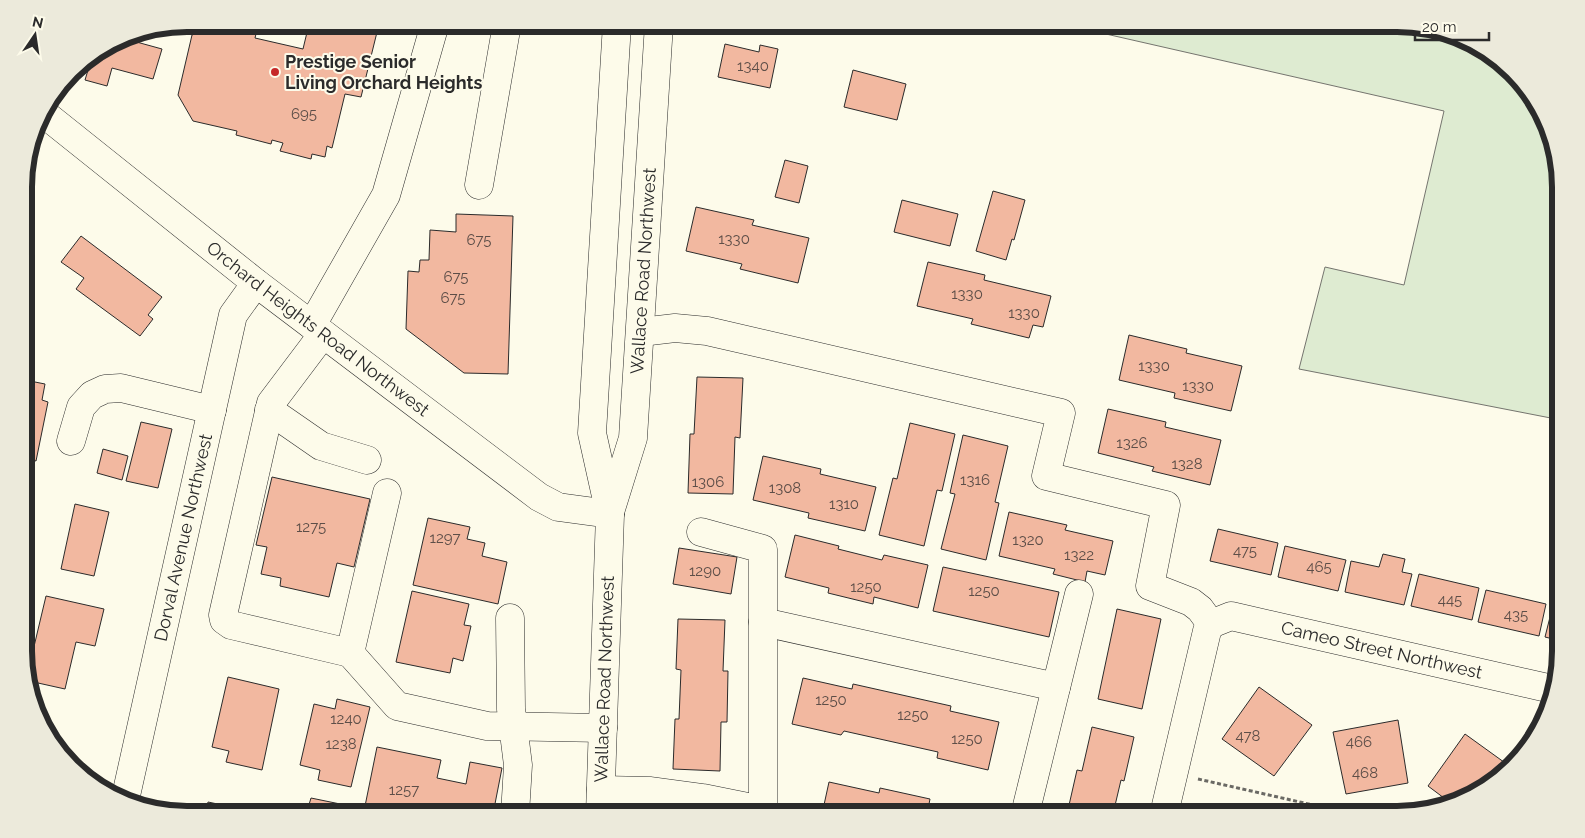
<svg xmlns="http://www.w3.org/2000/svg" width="1585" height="838" font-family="Raleway,sans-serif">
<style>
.green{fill:#deebd1;stroke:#74746e}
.building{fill:#f2b8a0;stroke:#2b2b2b}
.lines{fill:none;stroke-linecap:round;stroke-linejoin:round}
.minor-casing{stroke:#2b2b2b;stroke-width:29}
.major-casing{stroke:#2b2b2b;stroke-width:29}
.path{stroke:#6a6964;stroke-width:3;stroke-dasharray:4 2.5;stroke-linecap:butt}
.minor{stroke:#fdfbea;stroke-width:28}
.major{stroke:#fdfbea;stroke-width:28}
.poi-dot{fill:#c62828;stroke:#fdfbea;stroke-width:2}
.labels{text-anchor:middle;stroke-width:4;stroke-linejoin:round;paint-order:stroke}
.number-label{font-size:15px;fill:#5d4e48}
.poi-label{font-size:18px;font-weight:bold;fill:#2b2b2b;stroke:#fdfbea;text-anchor:start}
.street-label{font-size:18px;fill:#2b2b2b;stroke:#fdfbea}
.rim{fill:none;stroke:#2b2b2b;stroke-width:6}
</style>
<rect width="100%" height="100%" fill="#fdfbea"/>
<polygon class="green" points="1062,24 1398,24 1470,41 1534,96 1560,166 1561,420 1299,369 1325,267 1404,285 1444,111"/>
<g class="building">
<polygon points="213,24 229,24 257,30 255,38 303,49 309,24 379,24 361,97 345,94 332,148 327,146 325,157 312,154 311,159 280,151 283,143 272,140 271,144 236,135 237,131 193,121 178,95 192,35"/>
<polygon points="122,38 162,49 153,79 112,68 107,86 85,80 92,57"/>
<polygon points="725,44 759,52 760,45 778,49 770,88 718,77"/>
<polygon points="853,70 906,84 897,120 844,107"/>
<polygon points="785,160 808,166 799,203 775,197"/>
<polygon points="993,191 1025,200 1014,240 1012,239 1006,260 976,251"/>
<polygon points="902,200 958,214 950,246 894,232"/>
<polygon points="696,207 754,220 752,225 809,238 798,283 740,269 742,264 686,251"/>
<polygon points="456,214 513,216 508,374 464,373 406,329 408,271 419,272 420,260 429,260 430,230 456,232"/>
<polygon points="81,236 162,297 148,315 153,319 140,336 76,289 84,278 61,262"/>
<polygon points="928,262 985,275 984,280 1051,296 1043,327 1033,325 1029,338 971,324 973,319 917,306"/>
<polygon points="1129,335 1187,349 1186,353 1242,366 1231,411 1174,398 1175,393 1119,380"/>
<polygon points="697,377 743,378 740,438 735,437 733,494 688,493 690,434 694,434"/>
<polygon points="25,380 45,384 42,400 48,402 36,461 25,458"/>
<polygon points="1108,409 1166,422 1165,427 1221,440 1210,485 1152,471 1154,467 1098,453"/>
<polygon points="141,422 172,429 158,488 126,481"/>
<polygon points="910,423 955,434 942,491 937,490 924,546 879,535 893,478 897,479"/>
<polygon points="963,435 1008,446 995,502 999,503 986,560 941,549 955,494 950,493"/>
<polygon points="103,449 128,456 122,480 97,473"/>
<polygon points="763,456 821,469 820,474 876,487 865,531 808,518 809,513 753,500"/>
<polygon points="272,477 370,499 354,567 337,563 329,597 280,586 281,578 261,574 267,547 256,545"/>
<polygon points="25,490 32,493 25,509"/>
<polygon points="75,504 109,512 94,576 61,569"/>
<polygon points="1009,512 1067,525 1065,530 1113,541 1105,575 1087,571 1085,582 1053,574 1055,569 999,556"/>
<polygon points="428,518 470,527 467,539 485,543 482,556 507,562 498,604 413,585"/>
<polygon points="1218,529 1278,543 1271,575 1210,561"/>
<polygon points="795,535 839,546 838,549 882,560 884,555 928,565 918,608 874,597 873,604 828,593 829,588 785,577"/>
<polygon points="1285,546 1346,560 1338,591 1278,577"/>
<polygon points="679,548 737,557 731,594 673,584"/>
<polygon points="1383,554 1405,559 1402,572 1412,574 1404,605 1345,592 1351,561 1379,567"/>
<polygon points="943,567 1059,592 1049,637 933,611"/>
<polygon points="1419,574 1479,588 1472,620 1411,606"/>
<polygon points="1486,590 1546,604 1539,636 1478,622"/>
<polygon points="412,591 469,604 464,625 471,626 463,661 453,658 450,673 396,662"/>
<polygon points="46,596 104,609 95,646 76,642 65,689 29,681 27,676"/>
<polygon points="1553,605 1561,607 1561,641 1545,637"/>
<polygon points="1117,609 1161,619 1142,709 1098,699"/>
<polygon points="678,619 725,620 723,671 728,671 727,722 721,722 720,771 673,769 675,719 679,719 681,670 676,669"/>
<polygon points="228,677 279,689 262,770 226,762 229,751 212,747"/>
<polygon points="803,678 852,689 853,684 951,706 950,711 999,722 988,770 937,758 938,752 844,731 841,735 792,724"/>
<polygon points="1259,687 1312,725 1274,776 1222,739"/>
<polygon points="337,699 370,707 351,787 318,780 320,770 300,765 314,704 335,709"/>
<polygon points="1398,720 1408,783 1346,794 1333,732"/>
<polygon points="1092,727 1134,737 1124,781 1121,780 1113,814 1067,814 1077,770 1082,771"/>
<polygon points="1465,734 1508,765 1488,787 1448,801 1428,786"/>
<polygon points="377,747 441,760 437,778 466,784 470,762 502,768 493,814 377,814 364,811"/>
<polygon points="829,782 879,793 880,788 930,799 929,804 972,814 822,814"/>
<polygon points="311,798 345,805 343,814 288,814 290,804 308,808"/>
<polygon points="208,802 251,811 250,814 195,814 196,809 206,811"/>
</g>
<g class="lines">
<g class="minor-casing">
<g id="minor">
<polyline points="479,185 507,24"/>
<polyline points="312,325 386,195 435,24"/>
<polyline points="641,332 675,328 707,331 1061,413 1046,476 1166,505 1150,586 1191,602 1200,609 1211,624"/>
<polyline points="323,334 271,403 223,615 224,620 231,625 350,653 387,493"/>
<polyline points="269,410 321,446 367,460"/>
<polyline points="71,441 81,407 92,395 105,389 121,388 212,410"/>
<polyline points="510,618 511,709 518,765 515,814"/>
<polyline points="763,622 1056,687"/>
<path id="s1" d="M1211,624L1231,616L1552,689"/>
<polyline points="350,653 397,706 487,726 603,728"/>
<polyline points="601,790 651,791 703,798 763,810 763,549 701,532"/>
<path id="s2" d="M125,800L233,315L256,283"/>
<polyline points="1025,814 1079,594"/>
<polyline points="1164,814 1207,631 1211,624"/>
</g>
</g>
<g class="major-casing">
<g id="major">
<path id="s3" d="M42,112L256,283L539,497L558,507L610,514"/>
<path id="s4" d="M610,512L633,438L659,24"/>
<path id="s5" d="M600,814L610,514L592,433L617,24"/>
</g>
</g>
<polyline class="path" points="1198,779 1353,814"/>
<use href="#minor" class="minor"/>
<use href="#major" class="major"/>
</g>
<circle class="poi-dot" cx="275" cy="72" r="5"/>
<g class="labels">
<g class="number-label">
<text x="753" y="71">1340</text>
<text x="304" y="119">695</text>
<text x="734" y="244">1330</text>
<text x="479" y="245">675</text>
<text x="456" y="282">675</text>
<text x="967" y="299">1330</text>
<text x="453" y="303">675</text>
<text x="1024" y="318">1330</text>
<text x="1154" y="371">1330</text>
<text x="1198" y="391">1330</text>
<text x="1132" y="448">1326</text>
<text x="1187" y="469">1328</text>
<text x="975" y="485">1316</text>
<text x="708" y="487">1306</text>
<text x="785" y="493">1308</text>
<text x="844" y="509">1310</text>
<text x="311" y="532">1275</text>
<text x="445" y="543">1297</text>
<text x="1028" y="545">1320</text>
<text x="1245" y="556">475</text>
<text x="1079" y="560">1322</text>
<text x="1319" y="572">465</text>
<text x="705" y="576">1290</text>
<text x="866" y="592">1250</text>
<text x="984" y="596">1250</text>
<text x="1450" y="605">445</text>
<text x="1516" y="620">435</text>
<text x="831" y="705">1250</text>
<text x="913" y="720">1250</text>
<text x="346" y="724">1240</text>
<text x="1248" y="741">478</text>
<text x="967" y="744">1250</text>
<text x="1359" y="747">466</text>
<text x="341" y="749">1238</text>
<text x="1365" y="778">468</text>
<text x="404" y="795">1257</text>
</g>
<g class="poi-label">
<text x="285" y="68">Prestige Senior<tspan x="285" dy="21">Living Orchard Heights</tspan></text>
</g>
<g class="street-label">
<text dy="6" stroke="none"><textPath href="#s4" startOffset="245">Wallace Road Northwest</textPath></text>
<text dy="6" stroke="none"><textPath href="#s3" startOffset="351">Orchard Heights Road Northwest</textPath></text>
<text dy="6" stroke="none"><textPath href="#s2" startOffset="269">Dorval Avenue Northwest</textPath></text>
<text dy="6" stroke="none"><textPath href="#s1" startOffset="176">Cameo Street Northwest</textPath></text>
<text dy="6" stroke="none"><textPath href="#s5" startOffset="135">Wallace Road Northwest</textPath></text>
</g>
</g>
<path d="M0 0H1585V838H0ZM187 32H1397A155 155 0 0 1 1552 187V651A155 155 0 0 1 1397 806H187A155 155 0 0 1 32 651V187A155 155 0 0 1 187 32Z" fill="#eceadb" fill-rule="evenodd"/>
<path class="rim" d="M187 32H1397A155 155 0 0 1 1552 187V651A155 155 0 0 1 1397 806H187A155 155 0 0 1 32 651V187A155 155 0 0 1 187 32Z"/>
<g transform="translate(35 35) rotate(13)" stroke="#fdfbea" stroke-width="4" paint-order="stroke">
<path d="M0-4L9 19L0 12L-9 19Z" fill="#2b2b2b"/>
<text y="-8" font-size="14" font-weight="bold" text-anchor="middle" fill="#2b2b2b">N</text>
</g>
<path d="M1415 32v8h74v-8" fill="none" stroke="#2b2b2b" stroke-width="2.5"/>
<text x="1422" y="32" font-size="15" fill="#2b2b2b" stroke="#fdfbea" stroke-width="4" paint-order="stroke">20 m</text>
</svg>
